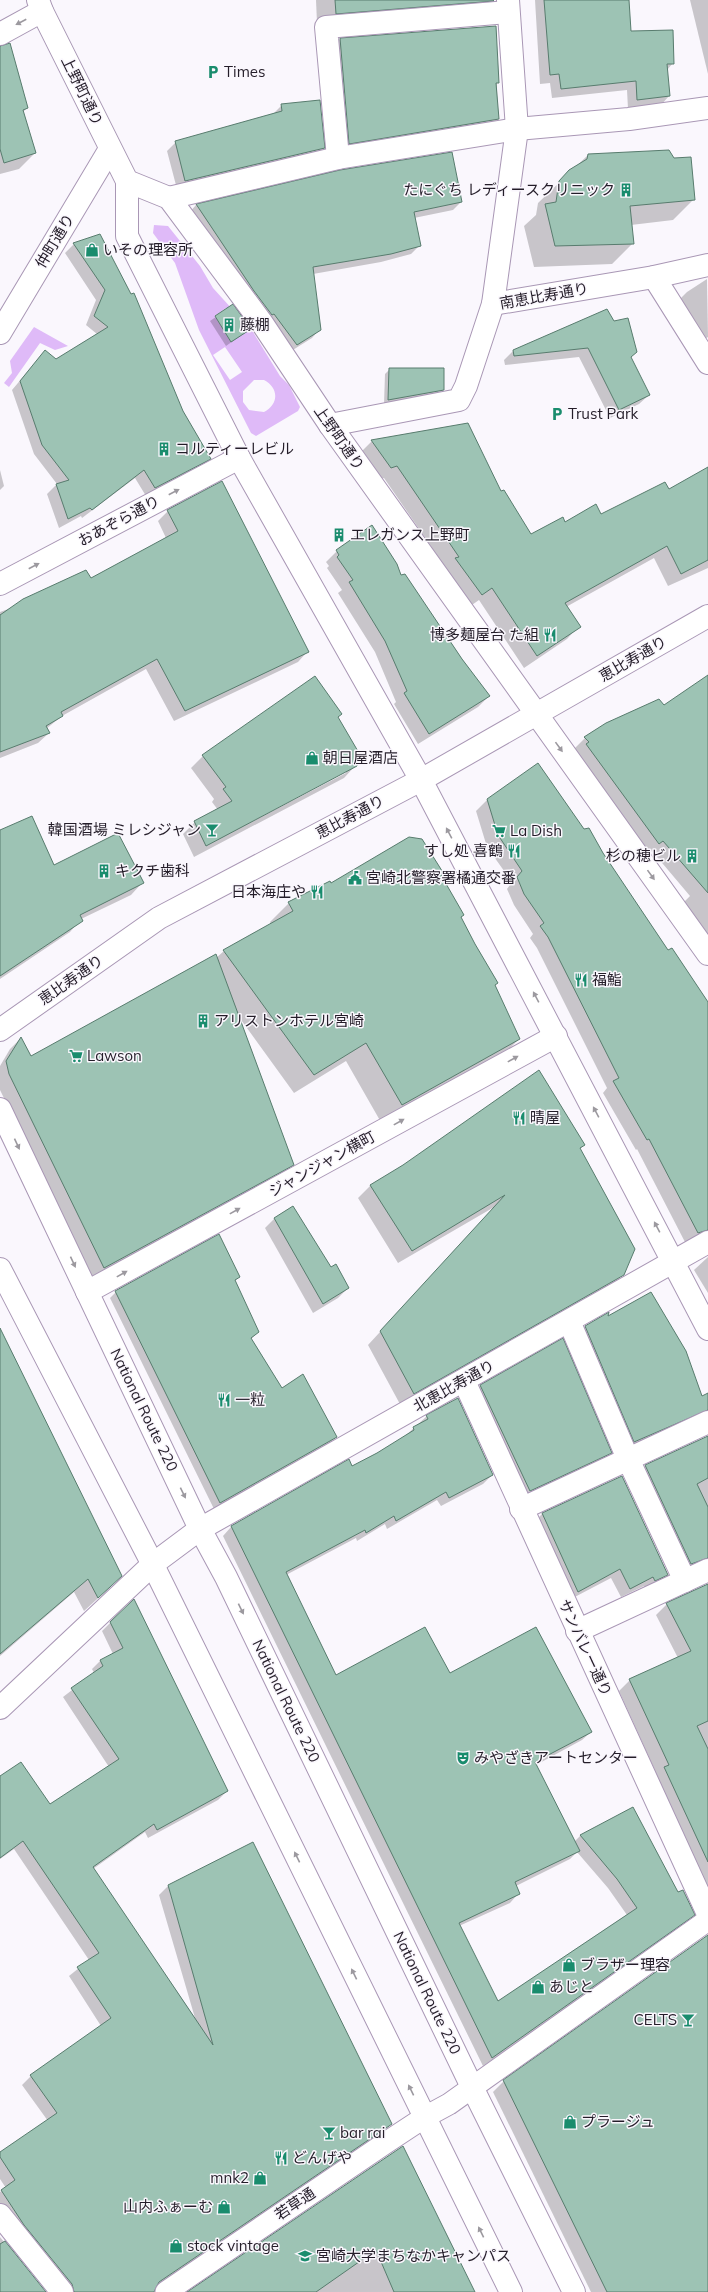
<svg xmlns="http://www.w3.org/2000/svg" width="708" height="2292" font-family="Mulish,'Noto Sans JP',sans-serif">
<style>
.green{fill:#dfbaf8;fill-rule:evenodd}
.shadow{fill:#0003;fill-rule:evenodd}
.building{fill:#9dc3b4;stroke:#587c6e}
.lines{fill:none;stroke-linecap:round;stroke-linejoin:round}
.pedestrian-casing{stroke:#a997b5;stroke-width:23}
.minor-casing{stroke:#a997b5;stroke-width:24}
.tertiary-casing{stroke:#a997b5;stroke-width:24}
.trunk-casing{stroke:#a997b5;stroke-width:24}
.pedestrian{stroke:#fff;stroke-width:21}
.minor{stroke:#fff;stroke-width:22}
.tertiary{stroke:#fff;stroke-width:22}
.trunk{stroke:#fff;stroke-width:22}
.oneway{fill:#9c999f}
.labels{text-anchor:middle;stroke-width:3;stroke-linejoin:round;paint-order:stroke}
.poi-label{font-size:15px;fill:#241d29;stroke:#faf7fd;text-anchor:start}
.street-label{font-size:15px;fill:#241d29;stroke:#faf7fd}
</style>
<rect width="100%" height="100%" fill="#faf7fd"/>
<g class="green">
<path d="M154,225L168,226L200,266L213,288L253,332L280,376L289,385L300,407L298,411L256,436L251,433L199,330L175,263L153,233ZM226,308L231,342L215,316ZM225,347L242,372L230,380L213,355ZM254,380H264C279,388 279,404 264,412L249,410L243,402V391Z"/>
<polygon points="34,327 68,346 55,350 40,343 9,387 4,383 12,373 10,361"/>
</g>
<g class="shadow">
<polygon points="316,0 493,0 483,10 317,23"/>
<polygon points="535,0 628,0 630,32 673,63 667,70 669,96 660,106 628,109 627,90 552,98 550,83 540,84"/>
<polygon points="690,0 708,0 708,74"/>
<polygon points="495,27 498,119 488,129 339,153 330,50 340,39"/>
<polygon points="0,55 27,108 23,112 35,153 19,169 0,174"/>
<polygon points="282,105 324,148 315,157 177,189 167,151 176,142 273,114"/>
<polygon points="588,155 694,199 673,220 631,225 633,243 612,264 534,267 524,226 536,215 538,203"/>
<polygon points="341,171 461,202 453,210 414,218 420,245 411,254 381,262 313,274 320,329 312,338 288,353 188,214 196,205"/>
<polygon points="99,235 183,412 209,459 201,468 146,496 135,478 82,518 81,516 59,528 47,494 57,484 34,454 12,390 45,351 56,360 97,334 86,325 96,300 65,253 74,244"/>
<polygon points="707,279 708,337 699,343 677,302 687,292"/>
<polygon points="232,306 250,329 226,346 210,321"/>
<polygon points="607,311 649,395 639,404 610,418 579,357 505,365 504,360 513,351"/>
<polygon points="390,369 443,390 438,395 384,404 385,374"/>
<polygon points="468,424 500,493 531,535 565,523 601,515 668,491 708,468 708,568 668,586 654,558 566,607 579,626 567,639 524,668 479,600 469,607 443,571 446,568 384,478 378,480 359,454 372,441"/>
<polygon points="0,470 4,486 0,490"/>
<polygon points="168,511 308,651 298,662 174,721 146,669 62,716 46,729 49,733 38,743 0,758 0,612 90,579 166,538 158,521"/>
<polygon points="371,527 400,576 489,696 478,707 418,744 394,704 396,702 375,652 338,593 342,590 327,568 329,566 326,562 337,551"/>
<polygon points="708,676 708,937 683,903 690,896 652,851 647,854 576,756 578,753 574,749 585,738 663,707"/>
<path d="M341,714L337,718L356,765L344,778L194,857L183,834L195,822L218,810L212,802L214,799L191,768L203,756ZM346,770V773L253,821L252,820Z"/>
<polygon points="487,800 602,854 668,952 708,1004 708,1247 686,1244 637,1149 636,1150 603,1093 607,1088 537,948 530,938 533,934 514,905 507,889 512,882 487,847 476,811"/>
<polygon points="0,831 54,867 142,883 131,895 81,919 70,932 0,979"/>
<polygon points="442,874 440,876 519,1039 500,1058 382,1124 346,1061 294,1093 239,1017 293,1164 282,1176 93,1279 0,1090 0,1066 10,1049 21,1038 31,1058 216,958 224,951 271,925 270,922 289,903 331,884"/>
<polygon points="584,1145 579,1150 623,1274 610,1288 401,1406 368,1345 496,1206 398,1263 358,1198 371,1185"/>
<polygon points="275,1218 331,1269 348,1288 338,1298 313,1313 265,1228"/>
<polygon points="708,1257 708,1293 694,1270"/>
<polygon points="239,1277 235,1281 258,1332 251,1339 282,1389 336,1437 330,1443 214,1509 110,1298 116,1292"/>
<polygon points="606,1319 701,1397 708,1398 708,1428 623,1453 574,1338 585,1327"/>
<polygon points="0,1331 107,1590 84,1611 74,1592 0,1656"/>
<polygon points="562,1340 611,1453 605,1458 524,1496 475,1392 480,1386"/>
<path d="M427,1416L492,1475L483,1484L441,1506L437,1500L387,1529L385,1524L357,1541L356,1538L286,1575L336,1676L449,1675L591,1732L582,1740L536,1765L574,1842L580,1836L632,1809L678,1894L693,1915L685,1923L483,2066L223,1536L231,1527L378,1454L405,1436ZM577,1852L608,1888L627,1915L497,2003L459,1926L510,1903L518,1894L516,1886L570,1859Z"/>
<polygon points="708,1437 708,1575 680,1575 634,1477 645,1466"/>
<polygon points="622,1477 667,1574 658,1583 645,1589 644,1586 621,1597 611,1578 569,1600 533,1523 542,1514"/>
<polygon points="708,1585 708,1923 653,1779 657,1775 619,1691 630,1680 678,1658 656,1615 667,1604"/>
<polygon points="111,1622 227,1791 218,1800 148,1838 145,1832 93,1869 195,2018 159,1895 168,1886 391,2124 382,2133 154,2287 154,2292 62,2292 0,2215 0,2192 6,2188 0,2179 0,2153 48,2121 22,2085 31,2076 101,2026 69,1976 89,1960 14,1849 0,1859 0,1778 50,1805 109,1767 63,1697 94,1673 92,1669 101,1660 113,1654 102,1631"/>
<polygon points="708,1936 708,2292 591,2292 493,2092 504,2081"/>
<polygon points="402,2148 473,2292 189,2292"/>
<polygon points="0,2237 45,2292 0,2292"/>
</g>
<g class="building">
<polygon points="335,0 493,0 494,1 336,14"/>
<polygon points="544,0 629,0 631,31 673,30 674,64 667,64 670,96 637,100 636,81 561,89 559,74 550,75"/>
<polygon points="496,26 499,83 496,83 499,119 349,144 340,38"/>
<polygon points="10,43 28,108 23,110 36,153 4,163 0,149 0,46"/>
<polygon points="320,100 325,148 185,181 175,141 282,111 281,104"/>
<polygon points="669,150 674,158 691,157 695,200 630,206 634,244 555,246 545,204 556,202 559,181 569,170 587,159 588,154"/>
<polygon points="452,152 462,202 414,212 421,246 391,254 313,267 321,330 297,345 274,314 272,315 254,291 196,204 340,170"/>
<polygon points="100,234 131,294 134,293 183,411 211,459 155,488 144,470 92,510 90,508 68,519 56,484 69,480 42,445 20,381 45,350 56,359 108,327 94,316 105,290 73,243"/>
<polygon points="233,304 251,329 231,342 215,316"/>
<polygon points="607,309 614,321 628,318 637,352 631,357 650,395 619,410 588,348 514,356 513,350"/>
<polygon points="389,368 444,368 444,390 388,400"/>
<polygon points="468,423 501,491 504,490 531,534 563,517 565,522 596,504 601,514 665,482 669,489 708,467 708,560 681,574 667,546 565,603 581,627 537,656 492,588 482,595 455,558 459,557 397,466 391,468 371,440"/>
<polygon points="222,481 309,652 185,711 157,659 61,712 63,716 46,726 50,733 0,752 0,615 23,599 86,570 91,578 178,531 167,510"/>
<polygon points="372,525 397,564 401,575 405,574 462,659 490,696 429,734 404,693 407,691 385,641 349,582 353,580 337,557 339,555 336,550"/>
<polygon points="708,675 708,893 663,841 659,844 586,744 589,742 584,737 606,723 659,699 664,705"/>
<polygon points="315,676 342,714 338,717 359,753 357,766 206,846 194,821 232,801 223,789 226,787 202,755"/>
<polygon points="538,763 584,829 589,828 603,853 668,950 672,948 708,1002 708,1230 698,1233 649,1139 647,1140 613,1081 619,1078 548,937 540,926 544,923 524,894 517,877 522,871 498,835 487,799"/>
<polygon points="32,816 54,865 118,833 144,883 80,915 83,921 0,976 0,830"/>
<polygon points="409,837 422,839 444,874 441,875 464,915 461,917 475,944 498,983 495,985 520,1039 402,1105 366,1043 314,1075 223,950 293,911 288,902 330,881 331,883"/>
<polygon points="216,954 294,1165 104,1268 9,1074 6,1061 21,1037 31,1056"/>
<polygon points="539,1070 585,1145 580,1148 635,1249 624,1275 414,1394 380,1331 505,1195 412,1251 370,1185 403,1165"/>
<polygon points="293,1206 331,1267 336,1264 349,1288 323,1304 274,1218"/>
<polygon points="219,1234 240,1277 235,1280 259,1332 251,1338 282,1388 303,1374 337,1437 220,1503 115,1291"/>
<polygon points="651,1292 686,1351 702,1396 708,1393 708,1410 634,1442 585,1326 609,1312 608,1316"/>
<polygon points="0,1328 122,1576 98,1598 88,1579 0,1654"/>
<polygon points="563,1338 612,1453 530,1491 480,1385"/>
<polygon points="458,1398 493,1475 449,1498 446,1492 396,1521 394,1516 366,1533 365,1530 286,1572 336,1675 425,1627 450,1673 536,1627 592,1732 535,1762 580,1851 515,1882 520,1894 459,1923 498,2001 637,1908 617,1879 580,1835 633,1807 678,1892 683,1890 695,1915 492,2058 231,1526 349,1459 352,1466 377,1453 414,1430 413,1427 428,1419 426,1415"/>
<polygon points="708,1436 708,1478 697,1484 708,1507 708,1558 691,1564 645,1465"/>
<polygon points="622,1476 668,1575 655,1581 653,1577 630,1589 620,1569 578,1592 542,1513"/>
<polygon points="708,1584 708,1721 697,1726 708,1749 708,1862 664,1767 669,1765 629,1679 691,1651 666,1603"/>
<polygon points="134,1599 228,1791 157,1830 154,1824 93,1867 213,2045 168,1885 253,1842 392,2124 159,2282 154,2292 74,2292 72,2284 24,2225 1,2190 15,2180 0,2157 0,2152 57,2113 30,2075 111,2018 77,1967 99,1953 23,1841 0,1858 0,1776 21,1762 50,1804 119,1759 71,1688 103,1666 100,1660 123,1648 110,1622"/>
<polygon points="708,1935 708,2292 607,2292 503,2080"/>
<polygon points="403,2146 475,2292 394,2292 376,2250 316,2292 187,2292"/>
<polygon points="5,2241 46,2292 0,2292 0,2244"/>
</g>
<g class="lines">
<g class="pedestrian-casing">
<polyline id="pedestrian" points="166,2292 387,2142 425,2117 449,2104 708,1920"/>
</g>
<g class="minor-casing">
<g id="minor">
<polyline points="0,34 42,11 127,181 169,198 262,323 330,425 708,954"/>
<polyline points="338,158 326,27 508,12"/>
<polyline points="127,181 127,236 239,458 421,780 708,1329"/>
<polyline points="169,198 338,158 517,129 629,119 708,108"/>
<polyline points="654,277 708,363"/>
<polyline points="493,304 654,277 708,265"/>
<polyline points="0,333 110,149"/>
<polyline points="330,425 459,400 466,386 493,304 517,129 508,0"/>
<polyline points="0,584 239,458"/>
<polyline points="87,1292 556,1036"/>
<polyline points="569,1321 628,1459 685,1581"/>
<polyline points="464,1381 708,1914"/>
<polyline points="521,1509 708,1422"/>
<polyline points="577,1631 708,1570"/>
<polyline points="0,1708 153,1564 200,1529 708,1242"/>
<polyline points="0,2215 62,2292"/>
</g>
</g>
<g class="tertiary-casing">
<g id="tertiary">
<polyline points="38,0 42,11"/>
<polyline points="0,1030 159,918 421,780 708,616"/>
</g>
</g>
<g class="trunk-casing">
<g id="trunk">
<polyline points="0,1109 200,1529 226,1577 472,2087 574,2292"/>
<polyline points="0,1269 150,1559 511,2292"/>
</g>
</g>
<use href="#pedestrian" class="pedestrian"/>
<use href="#minor" class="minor"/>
<use href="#tertiary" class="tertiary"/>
<use href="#trunk" class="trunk"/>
</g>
<defs><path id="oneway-solid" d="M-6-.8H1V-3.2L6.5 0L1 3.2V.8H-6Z"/></defs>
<g class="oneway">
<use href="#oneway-solid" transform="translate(21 22) rotate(152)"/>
<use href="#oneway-solid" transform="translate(174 492) rotate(-28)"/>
<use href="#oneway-solid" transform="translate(34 566) rotate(-28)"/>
<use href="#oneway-solid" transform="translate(559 747) rotate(54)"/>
<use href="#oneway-solid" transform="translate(449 833) rotate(-118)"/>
<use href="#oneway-solid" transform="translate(651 875) rotate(54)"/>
<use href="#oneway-solid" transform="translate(536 997) rotate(-118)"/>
<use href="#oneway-solid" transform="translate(513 1059) rotate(-29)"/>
<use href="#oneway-solid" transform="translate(596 1112) rotate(-118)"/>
<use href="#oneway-solid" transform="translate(399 1122) rotate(-29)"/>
<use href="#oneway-solid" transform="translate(17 1144) rotate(65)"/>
<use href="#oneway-solid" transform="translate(235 1211) rotate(-29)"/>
<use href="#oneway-solid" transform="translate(657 1227) rotate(-118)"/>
<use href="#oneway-solid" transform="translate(73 1262) rotate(65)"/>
<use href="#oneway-solid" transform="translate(122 1274) rotate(-29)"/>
<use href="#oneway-solid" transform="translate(183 1493) rotate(64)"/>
<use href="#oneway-solid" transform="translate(241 1609) rotate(64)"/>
<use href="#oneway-solid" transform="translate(297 1857) rotate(-116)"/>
<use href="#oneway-solid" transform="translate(354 1974) rotate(-116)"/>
<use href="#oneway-solid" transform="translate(411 2090) rotate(-116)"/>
<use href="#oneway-solid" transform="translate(481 2232) rotate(-116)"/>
</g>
<defs>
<g id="parking-bare" transform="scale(1.08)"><path d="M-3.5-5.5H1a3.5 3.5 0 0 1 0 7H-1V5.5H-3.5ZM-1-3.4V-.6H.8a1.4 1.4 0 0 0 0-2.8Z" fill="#198c6d" stroke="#faf7fd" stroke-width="2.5" paint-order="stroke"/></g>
<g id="building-bare" transform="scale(1.08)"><path d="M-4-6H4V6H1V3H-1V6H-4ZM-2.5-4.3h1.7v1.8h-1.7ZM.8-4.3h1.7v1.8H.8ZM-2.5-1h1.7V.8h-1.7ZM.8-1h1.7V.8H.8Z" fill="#198c6d" stroke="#faf7fd" stroke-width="2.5" paint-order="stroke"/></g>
<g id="shop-bare" transform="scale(1.08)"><path d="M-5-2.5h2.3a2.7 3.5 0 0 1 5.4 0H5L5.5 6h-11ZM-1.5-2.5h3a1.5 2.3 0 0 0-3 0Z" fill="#198c6d" stroke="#faf7fd" stroke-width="2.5" paint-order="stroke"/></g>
<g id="restaurant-bare" transform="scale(1.08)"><path d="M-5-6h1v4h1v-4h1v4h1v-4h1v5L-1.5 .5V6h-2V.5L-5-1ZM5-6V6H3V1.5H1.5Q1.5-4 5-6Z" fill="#198c6d" stroke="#faf7fd" stroke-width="2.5" paint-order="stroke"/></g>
<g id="bar-bare" transform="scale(1.08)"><path d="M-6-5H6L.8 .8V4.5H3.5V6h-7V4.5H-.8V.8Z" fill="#198c6d" stroke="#faf7fd" stroke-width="2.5" paint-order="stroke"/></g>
<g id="supermarket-bare" transform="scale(1.08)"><path d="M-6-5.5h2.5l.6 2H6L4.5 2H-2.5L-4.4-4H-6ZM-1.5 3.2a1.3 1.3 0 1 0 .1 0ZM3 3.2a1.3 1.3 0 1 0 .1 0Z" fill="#198c6d" stroke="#faf7fd" stroke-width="2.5" paint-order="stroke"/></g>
<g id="civic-bare" transform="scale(1.08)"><path d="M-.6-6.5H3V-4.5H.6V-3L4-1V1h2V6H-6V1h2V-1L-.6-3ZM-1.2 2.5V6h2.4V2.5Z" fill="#198c6d" stroke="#faf7fd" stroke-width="2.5" paint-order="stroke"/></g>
<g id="theatre-bare" transform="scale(1.08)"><path d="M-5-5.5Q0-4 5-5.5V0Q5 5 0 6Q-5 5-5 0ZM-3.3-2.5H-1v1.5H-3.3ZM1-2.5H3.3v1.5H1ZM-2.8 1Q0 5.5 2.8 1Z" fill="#198c6d" stroke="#faf7fd" stroke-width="2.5" paint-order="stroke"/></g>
<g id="university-bare" transform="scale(1.08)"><path d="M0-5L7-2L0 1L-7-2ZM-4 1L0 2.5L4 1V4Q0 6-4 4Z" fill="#198c6d" stroke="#faf7fd" stroke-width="2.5" paint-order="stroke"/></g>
</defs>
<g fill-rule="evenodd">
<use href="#parking-bare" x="213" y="72"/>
<use href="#building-bare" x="626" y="190"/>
<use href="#shop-bare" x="92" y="250"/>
<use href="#building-bare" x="229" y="325"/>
<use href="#parking-bare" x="557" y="414"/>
<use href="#building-bare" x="164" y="449"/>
<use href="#building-bare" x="339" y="535"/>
<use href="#restaurant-bare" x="550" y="635"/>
<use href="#shop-bare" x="312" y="758"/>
<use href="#bar-bare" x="212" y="830"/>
<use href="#supermarket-bare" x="499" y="831"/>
<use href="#restaurant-bare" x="514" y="851"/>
<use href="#building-bare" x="692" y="856"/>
<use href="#building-bare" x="104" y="871"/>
<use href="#civic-bare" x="355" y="878"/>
<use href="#restaurant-bare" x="317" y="892"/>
<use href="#restaurant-bare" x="581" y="980"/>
<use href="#building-bare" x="203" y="1021"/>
<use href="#supermarket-bare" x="76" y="1056"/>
<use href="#restaurant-bare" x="519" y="1118"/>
<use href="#restaurant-bare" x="224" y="1400"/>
<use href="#theatre-bare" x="463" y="1758"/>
<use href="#shop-bare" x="569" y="1965"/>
<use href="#shop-bare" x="538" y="1987"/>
<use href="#bar-bare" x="688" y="2020"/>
<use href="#shop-bare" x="570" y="2122"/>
<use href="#bar-bare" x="329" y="2133"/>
<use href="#restaurant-bare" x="281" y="2158"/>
<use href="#shop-bare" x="260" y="2178"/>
<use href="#shop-bare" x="224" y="2207"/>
<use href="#shop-bare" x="176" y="2246"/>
<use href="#university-bare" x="305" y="2256"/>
</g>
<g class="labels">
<g class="poi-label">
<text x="224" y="77">Times</text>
<text x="615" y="195" text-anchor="end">たにぐち レディースクリニック</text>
<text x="103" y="255">いその理容所</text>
<text x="240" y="330">藤棚</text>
<text x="568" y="419">Trust Park</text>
<text x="175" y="454">コルティーレビル</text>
<text x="350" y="540">エレガンス上野町</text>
<text x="539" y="640" text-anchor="end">博多麺屋台 た組</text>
<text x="323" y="763">朝日屋酒店</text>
<text x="201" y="835" text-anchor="end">韓国酒場 ミレシジャン</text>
<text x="510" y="836">La Dish</text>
<text x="503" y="856" text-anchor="end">すし処 喜鶴</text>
<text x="681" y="861" text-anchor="end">杉の穂ビル</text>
<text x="115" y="876">キクチ歯科</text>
<text x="366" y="883">宮崎北警察署橘通交番</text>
<text x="306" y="897" text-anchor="end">日本海庄や</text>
<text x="592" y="985">福鮨</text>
<text x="214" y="1026">アリストンホテル宮崎</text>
<text x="87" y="1061">Lawson</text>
<text x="530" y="1123">晴屋</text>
<text x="235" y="1405">一粒</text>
<text x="474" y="1763">みやざきアートセンター</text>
<text x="580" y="1970">ブラザー理容</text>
<text x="549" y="1992">あじと</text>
<text x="677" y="2025" text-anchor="end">CELTS</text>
<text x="581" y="2127">プラージュ</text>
<text x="340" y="2138">bar rai</text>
<text x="292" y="2163">どんげや</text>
<text x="249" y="2183" text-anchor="end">mnk2</text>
<text x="213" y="2212" text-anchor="end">山内ふぁーむ</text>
<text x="187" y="2251">stock vintage</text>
<text x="316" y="2261">宮崎大学まちなかキャンパス</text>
</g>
<g class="street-label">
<text transform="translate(82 91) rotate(64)" y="5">上野町通り</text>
<text transform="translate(55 241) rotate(-59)" y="5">仲町通り</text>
<text transform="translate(544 296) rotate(-10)" y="5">南恵比寿通り</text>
<text transform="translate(339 438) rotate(55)" y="5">上野町通り</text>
<text transform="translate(119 521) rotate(-28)" y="5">おあぞら通り</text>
<text transform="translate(633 659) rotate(-30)" y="5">恵比寿通り</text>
<text transform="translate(350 817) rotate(-28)" y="5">恵比寿通り</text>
<text transform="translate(71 980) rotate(-35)" y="5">恵比寿通り</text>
<text transform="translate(322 1164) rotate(-29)" y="5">ジャンジャン横町</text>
<text transform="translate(454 1386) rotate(-29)" y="5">北恵比寿通り</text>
<text transform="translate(144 1410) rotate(64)" y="5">National Route 220</text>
<text transform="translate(585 1648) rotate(65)" y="5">サンバレー通り</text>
<text transform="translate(286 1701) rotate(64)" y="5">National Route 220</text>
<text transform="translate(427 1993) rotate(64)" y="5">National Route 220</text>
<text transform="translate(295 2204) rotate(-34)" y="5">若草通</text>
</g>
</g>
</svg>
